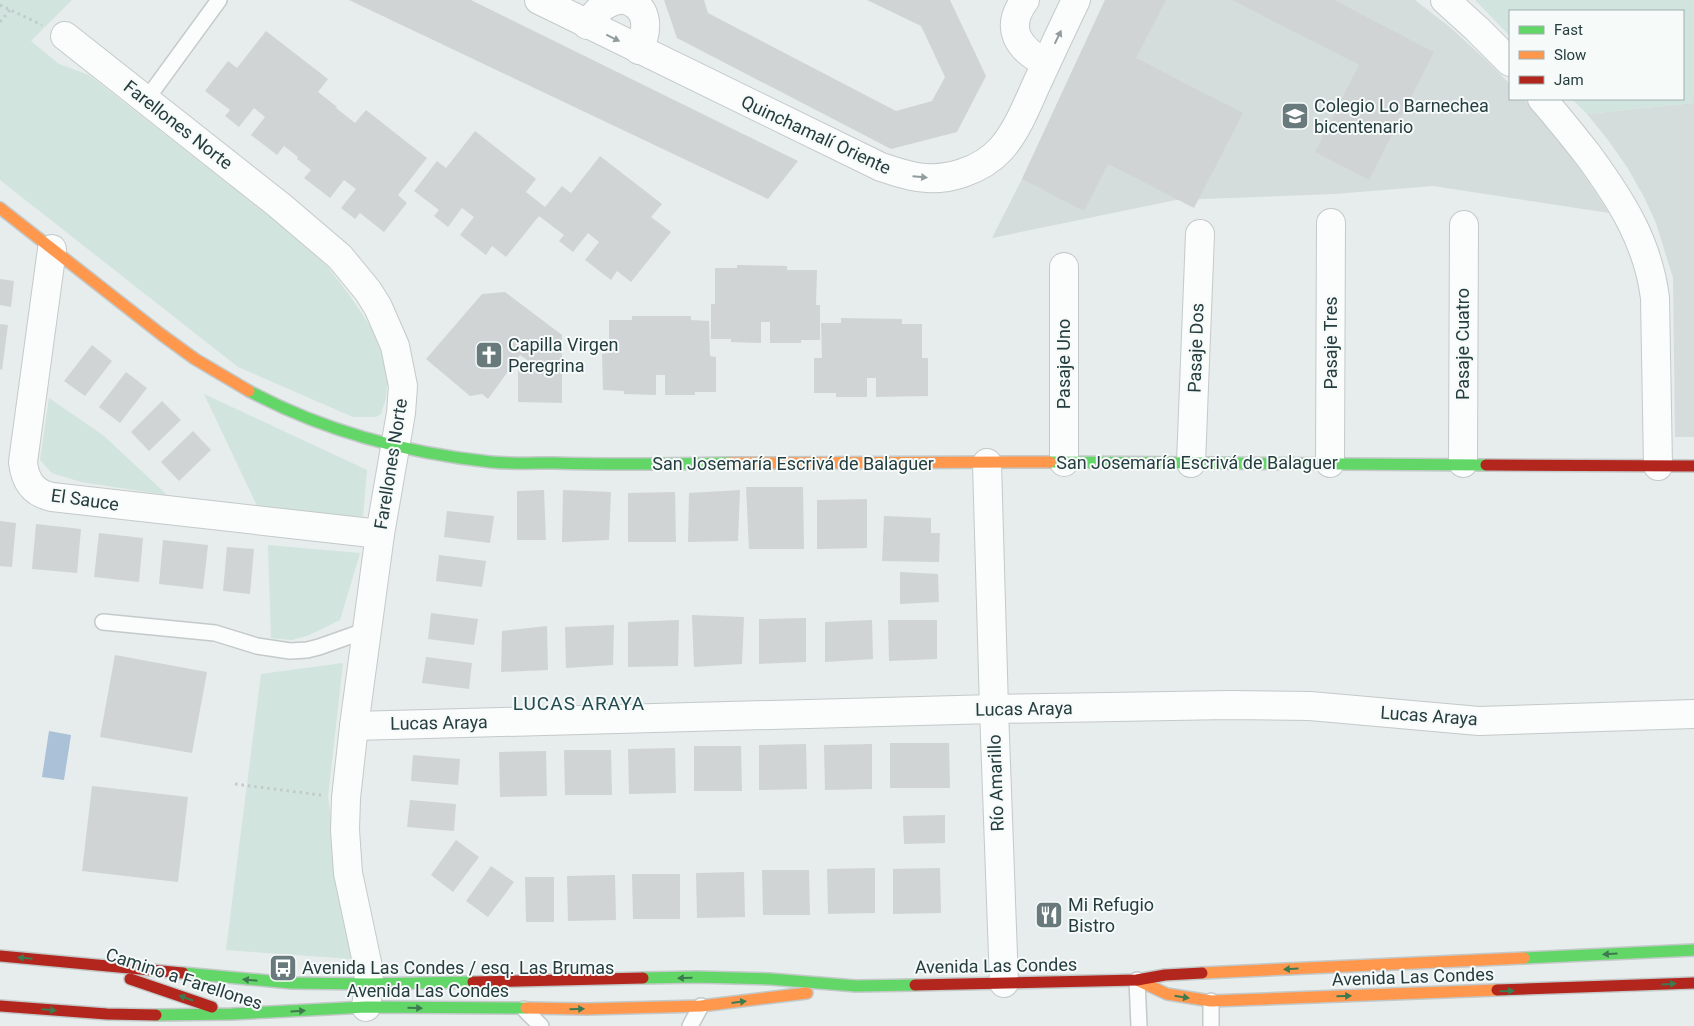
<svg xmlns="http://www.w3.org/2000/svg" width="1694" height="1026" font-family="Roboto,sans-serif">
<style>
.built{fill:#d5dddc}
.green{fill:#d1e4de}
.water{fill:#aac1d8}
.building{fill:#d0d4d4}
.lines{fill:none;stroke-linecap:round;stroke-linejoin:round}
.lane-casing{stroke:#c4c9c9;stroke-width:18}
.street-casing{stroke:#c4c9c9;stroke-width:30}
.fast-casing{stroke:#c3c9c9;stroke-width:14}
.slow-casing{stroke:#c3c9c9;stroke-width:14}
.jam-casing{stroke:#c3c9c9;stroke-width:14}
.path{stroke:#c2cbcb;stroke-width:3;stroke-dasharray:2.5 4;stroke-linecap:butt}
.lane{stroke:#fbfcfc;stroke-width:15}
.street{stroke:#fbfcfc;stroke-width:28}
.fast{stroke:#63d668;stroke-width:11}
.slow{stroke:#ff974d;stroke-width:11}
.jam{stroke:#b3261e;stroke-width:11}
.oneway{fill:#909c9e}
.oneway2{fill:#3e7a4f}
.labels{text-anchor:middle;stroke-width:4;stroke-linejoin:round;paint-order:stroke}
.poi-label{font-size:18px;fill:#253d3f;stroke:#f6faf9;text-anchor:start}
.street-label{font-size:18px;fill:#253d3f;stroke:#f6faf9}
.neighbourhood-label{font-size:19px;letter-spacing:1px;fill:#214b51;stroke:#f6faf9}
</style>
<rect width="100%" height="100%" fill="#e7ecec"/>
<g class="built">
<polygon points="1105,0 1415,0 1451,28 1487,61 1510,84 1510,99 1524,99 1553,133 1582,172 1609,213 1433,186 1335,194 1176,200 992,238 1022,179"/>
<polygon points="1694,103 1694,437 1675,437 1673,278 1656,223 1644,197 1627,167 1608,140 1587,114"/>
</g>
<g class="green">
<polygon points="0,0 72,0 31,41 59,64 89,75 279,224 327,266 350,296 370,326 382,354 388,376 386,398 381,414 376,417 353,417 238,367 0,180"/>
<polygon points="1475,0 1694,0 1694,103 1587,114 1572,99 1683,99 1683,11 1510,11 1510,36"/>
<polygon points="204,394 367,470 363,517 259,510"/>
<polygon points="49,398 104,436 167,495 81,482 52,473 40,460"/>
<polygon points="268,545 360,553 340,620 307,636 292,640 271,638"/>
<polygon points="343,663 328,797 351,959 226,950 261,674"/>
</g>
<polygon class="water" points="49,731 71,735 64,780 42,777"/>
<g class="building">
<polygon points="349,0 471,0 798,161 768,199"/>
<polygon points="664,0 704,0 708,13 896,111 932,101 945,77 921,26 867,0 950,0 986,76 957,132 891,149 677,38"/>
<polygon points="1105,0 1166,0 1136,58 1243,113 1194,208 1108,164 1084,211 1022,179"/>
<polygon points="1232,0 1334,0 1434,52 1369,180 1315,152 1359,65"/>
<polygon points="266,31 328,79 318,92 337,107 336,108 355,123 366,110 427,158 398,195 407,203 384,232 360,213 355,219 341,208 356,189 344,180 330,198 304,178 311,170 297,159 298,157 284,146 277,155 251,135 265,117 254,108 239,127 225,116 230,110 205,91 228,61 237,68"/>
<polygon points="475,131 536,179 526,192 545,207 562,186 571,193 600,156 662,204 651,217 671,232 631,282 617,271 611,280 585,260 599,242 588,233 573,252 559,241 564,235 539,216 506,257 492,246 486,255 460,235 474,217 462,208 448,227 434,216 439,210 414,191 437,161 446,168"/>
<polygon points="737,265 787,266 787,270 817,270 816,305 820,305 820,340 801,340 801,343 770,343 770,322 761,322 761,343 731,342 731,339 711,339 711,304 715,304 715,268 737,268"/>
<polygon points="0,279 14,281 11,307 0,305"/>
<polygon points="505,292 562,335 562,403 518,402 518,370 533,370 533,364 520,355 488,399 482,394 470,396 426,359 482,294"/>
<polygon points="632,316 691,316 691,320 709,321 710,356 716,357 716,392 695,392 695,395 665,395 665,375 656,375 656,395 624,394 624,391 603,390 602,354 609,353 609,320 632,320"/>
<polygon points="841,318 902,319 902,324 922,324 922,358 928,358 928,396 876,397 876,378 867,378 867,397 836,397 836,393 814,393 814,358 822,358 821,323 841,323"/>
<polygon points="0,324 8,325 2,370 0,369"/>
<polygon points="92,345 112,361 85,396 64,381"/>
<polygon points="126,372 147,388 120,423 99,407"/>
<polygon points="162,401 181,420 149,451 131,432"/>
<polygon points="193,431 211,450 179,481 161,462"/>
<polygon points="746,487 803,487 804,549 749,549"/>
<polygon points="544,490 546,540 517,540 517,491"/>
<polygon points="563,490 611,492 609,540 562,542"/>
<polygon points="740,490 738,541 688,542 689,493"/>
<polygon points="675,492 676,542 628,542 628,493"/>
<polygon points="867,499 867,548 817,549 817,500"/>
<polygon points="447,511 494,516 490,543 444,537"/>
<polygon points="884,516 931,518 931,533 940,533 939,562 882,561"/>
<polygon points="0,521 16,523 12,567 0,566"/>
<polygon points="36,524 81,529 77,573 32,569"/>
<polygon points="99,533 143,538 139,582 94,577"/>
<polygon points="163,540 208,545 203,589 159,584"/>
<polygon points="227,547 254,549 250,594 223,591"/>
<polygon points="439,555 486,561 482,587 436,581"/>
<polygon points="900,572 938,574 939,602 900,604"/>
<polygon points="431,613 478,619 474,645 428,639"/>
<polygon points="692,615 744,617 742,664 694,667"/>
<polygon points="806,618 806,662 759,664 759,619"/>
<polygon points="679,620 678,666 628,667 628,622"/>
<polygon points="872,620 873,659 825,662 825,622"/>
<polygon points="888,620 937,620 937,659 889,661"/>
<polygon points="614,625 613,665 566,668 565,627"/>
<polygon points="547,626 548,670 501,672 502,631"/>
<polygon points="115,655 207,672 192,753 100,737"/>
<polygon points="426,657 472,663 469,689 422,683"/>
<polygon points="890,743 949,743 950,788 890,788"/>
<polygon points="806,744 807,789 759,790 759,745"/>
<polygon points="872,744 872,789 825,790 824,745"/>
<polygon points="694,746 741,746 742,791 694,791"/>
<polygon points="675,748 676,793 629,794 628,749"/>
<polygon points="564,750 611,750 612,795 565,795"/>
<polygon points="546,751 547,796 500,797 499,752"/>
<polygon points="413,755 460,759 458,785 411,781"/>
<polygon points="92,786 188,797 178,882 82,871"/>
<polygon points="410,800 456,804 454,831 407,827"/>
<polygon points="945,815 945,843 904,844 903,816"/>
<polygon points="456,840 479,857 453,892 431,875"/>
<polygon points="491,866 514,882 488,917 466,901"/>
<polygon points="875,868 875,913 828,914 827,869"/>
<polygon points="940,868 941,913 893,914 893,869"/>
<polygon points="762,870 809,870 810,915 763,915"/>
<polygon points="744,872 745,917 697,918 696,873"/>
<polygon points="632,874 680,874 680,919 633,919"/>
<polygon points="615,875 616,920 568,921 567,876"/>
<polygon points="525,877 554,877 554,922 526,922"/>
</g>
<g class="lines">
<g class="lane-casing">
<g id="lane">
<polyline points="146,100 219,0"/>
<polyline points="103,622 215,633 257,646 290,651 307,650 319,647 367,630"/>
<polyline points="1137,980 1139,1026"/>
<polyline points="1211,1001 1211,1026"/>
<polyline points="524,1009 541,1026"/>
<polyline points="690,1026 701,1006"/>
</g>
</g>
<g class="street-casing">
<g id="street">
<path d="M539,0L881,167C893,171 904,175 917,177C946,182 981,171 1001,149C1017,131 1027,105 1037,83C1050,55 1063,27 1076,0"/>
<path d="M626,0C650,8 648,30 639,50"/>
<path d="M1025,0C1004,28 1018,49 1046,63"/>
<polyline points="1445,0 1477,29 1510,62"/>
<path d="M587,25C596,12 603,3 619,0"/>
<polyline points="65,36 279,205 340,257 368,291 378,307 395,346 403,386 401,413 380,534 354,726 346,798 345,830 348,873 368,967 369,984 366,1007"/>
<path d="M1542,99C1558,117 1573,136 1588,155C1621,200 1648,242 1655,298L1658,466"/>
<path d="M52,249L23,462C25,481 33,493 52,497L380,534"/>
<polyline points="1064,462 1064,267"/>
<polyline points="987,463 994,709 1004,983"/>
<polyline points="1191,463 1200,234"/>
<polyline points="1330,463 1331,223"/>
<polyline points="1463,463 1464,225"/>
<polyline points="354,726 994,709 1229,705 1310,706 1479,721 1694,714"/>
</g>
</g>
<g class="fast-casing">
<g id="fast">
<path d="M249,391C324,431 406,453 491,462C512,464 534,463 555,463C613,465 671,464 729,463"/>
<polyline points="1050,462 1486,465"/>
<polyline points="1524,958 1694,950"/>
<polyline points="183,973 291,983 369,984 473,982"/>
<polyline points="643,978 697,977 770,979 856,986 915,985"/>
<polyline points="156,1015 232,1014 366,1007 526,1008"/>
</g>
</g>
<g class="slow-casing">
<g id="slow">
<polyline points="0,208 162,335 195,359 249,391"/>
<polyline points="729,463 1050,462"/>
<polyline points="1202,973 1524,958"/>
<polyline points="1137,980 1167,994 1211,1001 1497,990"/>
<polyline points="526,1008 587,1009 701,1006 807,993"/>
</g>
</g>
<g class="jam-casing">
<g id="jam">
<polyline points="1486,465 1694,466"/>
<polyline points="0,956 183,973"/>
<polyline points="130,979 212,1007"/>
<polyline points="473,982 643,978"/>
<polyline points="915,985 1137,980 1165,975 1202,973"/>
<polyline points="1497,990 1694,983"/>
<polyline points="0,1006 107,1014 156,1015"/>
</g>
</g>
<g class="path">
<polyline points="0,5 42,25"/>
<polyline points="0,22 10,10"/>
<polyline points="235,784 321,795"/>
</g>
<use href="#lane" class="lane"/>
<use href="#street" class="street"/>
<use href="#fast" class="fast"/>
<use href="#slow" class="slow"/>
<use href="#jam" class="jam"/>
</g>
<defs><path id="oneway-solid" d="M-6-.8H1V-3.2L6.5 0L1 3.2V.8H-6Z" transform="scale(1.25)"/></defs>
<g class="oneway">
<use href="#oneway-solid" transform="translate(1058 37) rotate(-64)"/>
<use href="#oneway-solid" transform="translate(613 38) rotate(26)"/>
<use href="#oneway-solid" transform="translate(920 177) rotate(5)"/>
</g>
<g class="oneway2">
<use href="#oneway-solid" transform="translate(1610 954) rotate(177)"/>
<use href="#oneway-solid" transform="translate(25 958) rotate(-174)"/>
<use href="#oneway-solid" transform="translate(1291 969) rotate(177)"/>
<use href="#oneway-solid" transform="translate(685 978) rotate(179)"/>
<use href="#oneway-solid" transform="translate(250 980) rotate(-175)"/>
<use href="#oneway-solid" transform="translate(1669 984) rotate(-3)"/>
<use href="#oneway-solid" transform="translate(1507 991) rotate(-2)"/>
<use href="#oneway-solid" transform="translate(1344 996) rotate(-2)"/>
<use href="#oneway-solid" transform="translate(1182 997) rotate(9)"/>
<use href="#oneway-solid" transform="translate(186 998) rotate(-161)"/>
<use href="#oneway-solid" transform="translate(739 1002) rotate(-7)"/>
<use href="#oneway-solid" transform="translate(415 1008) rotate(1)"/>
<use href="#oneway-solid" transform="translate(577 1009) rotate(-1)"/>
<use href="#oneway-solid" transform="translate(49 1010) rotate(5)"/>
<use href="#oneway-solid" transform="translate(298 1011) rotate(-3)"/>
</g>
<defs>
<g id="school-square" transform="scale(1.4375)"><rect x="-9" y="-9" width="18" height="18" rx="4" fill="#697a7c" stroke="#f6faf9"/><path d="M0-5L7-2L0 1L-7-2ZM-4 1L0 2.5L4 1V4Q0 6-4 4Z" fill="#fff"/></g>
<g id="church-square" transform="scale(1.4375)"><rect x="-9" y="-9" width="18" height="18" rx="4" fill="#697a7c" stroke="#f6faf9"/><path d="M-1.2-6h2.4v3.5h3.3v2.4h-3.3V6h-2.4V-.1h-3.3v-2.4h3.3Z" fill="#fff"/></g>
<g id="restaurant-square" transform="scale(1.4375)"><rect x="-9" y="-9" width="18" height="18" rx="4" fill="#697a7c" stroke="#f6faf9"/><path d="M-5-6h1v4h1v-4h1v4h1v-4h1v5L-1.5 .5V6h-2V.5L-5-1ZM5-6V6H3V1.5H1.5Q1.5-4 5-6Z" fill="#fff"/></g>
<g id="bus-square" transform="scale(1.4375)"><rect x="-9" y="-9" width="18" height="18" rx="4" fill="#697a7c" stroke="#f6faf9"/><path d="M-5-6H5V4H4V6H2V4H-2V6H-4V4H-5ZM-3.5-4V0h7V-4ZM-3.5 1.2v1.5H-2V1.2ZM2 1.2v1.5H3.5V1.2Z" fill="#fff"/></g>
</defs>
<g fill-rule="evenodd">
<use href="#school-square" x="1295" y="116"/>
<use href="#church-square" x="489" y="355"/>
<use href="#restaurant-square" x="1049" y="915"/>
<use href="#bus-square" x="283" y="968"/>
</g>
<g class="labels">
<g class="poi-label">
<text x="1314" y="112">Colegio Lo Barnechea<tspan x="1314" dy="21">bicentenario</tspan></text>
<text x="508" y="351">Capilla Virgen<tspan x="508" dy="21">Peregrina</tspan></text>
<text x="1068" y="911">Mi Refugio<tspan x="1068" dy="21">Bistro</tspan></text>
<text x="302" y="974">Avenida Las Condes / esq. Las Brumas</text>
</g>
<g class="street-label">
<text transform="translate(178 125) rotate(38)" y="6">Farellones Norte</text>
<text transform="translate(816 135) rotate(25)" y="6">Quinchamalí Oriente</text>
<text transform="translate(1331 343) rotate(-90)" y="6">Pasaje Tres</text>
<text transform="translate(1463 344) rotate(-90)" y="6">Pasaje Cuatro</text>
<text transform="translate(1196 348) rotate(-88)" y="6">Pasaje Dos</text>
<text transform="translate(1064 364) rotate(-90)" y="6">Pasaje Uno</text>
<text x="1197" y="469">San Josemaría Escrivá de Balaguer</text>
<text transform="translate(391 464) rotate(-81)" y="6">Farellones Norte</text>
<text x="793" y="470">San Josemaría Escrivá de Balaguer</text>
<text transform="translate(85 500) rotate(8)" y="6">El Sauce</text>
<text transform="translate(1024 709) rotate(-1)" y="6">Lucas Araya</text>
<text transform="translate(1429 716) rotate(4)" y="6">Lucas Araya</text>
<text transform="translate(439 723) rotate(-1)" y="6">Lucas Araya</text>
<text transform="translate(996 783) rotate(-92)" y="6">Río Amarillo</text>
<text transform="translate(996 966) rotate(-1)" y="6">Avenida Las Condes</text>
<text transform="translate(1413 977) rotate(-2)" y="6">Avenida Las Condes</text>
<text transform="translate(184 979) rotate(18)" y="6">Camino a Farellones</text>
<text x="428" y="997">Avenida Las Condes</text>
</g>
<g class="neighbourhood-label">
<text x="579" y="710">LUCAS ARAYA</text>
</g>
</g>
<rect x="1509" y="10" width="175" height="90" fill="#f6faf9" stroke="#a2aeaf"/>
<rect x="1519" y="26" width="25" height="8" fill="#63d668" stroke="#a2aeaf"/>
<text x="1554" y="35" font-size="15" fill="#253d3f">Fast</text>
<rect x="1519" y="51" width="25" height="8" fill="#ff974d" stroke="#a2aeaf"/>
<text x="1554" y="60" font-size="15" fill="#253d3f">Slow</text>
<rect x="1519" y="76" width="25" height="8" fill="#b3261e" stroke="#a2aeaf"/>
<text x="1554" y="85" font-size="15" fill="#253d3f">Jam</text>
</svg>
